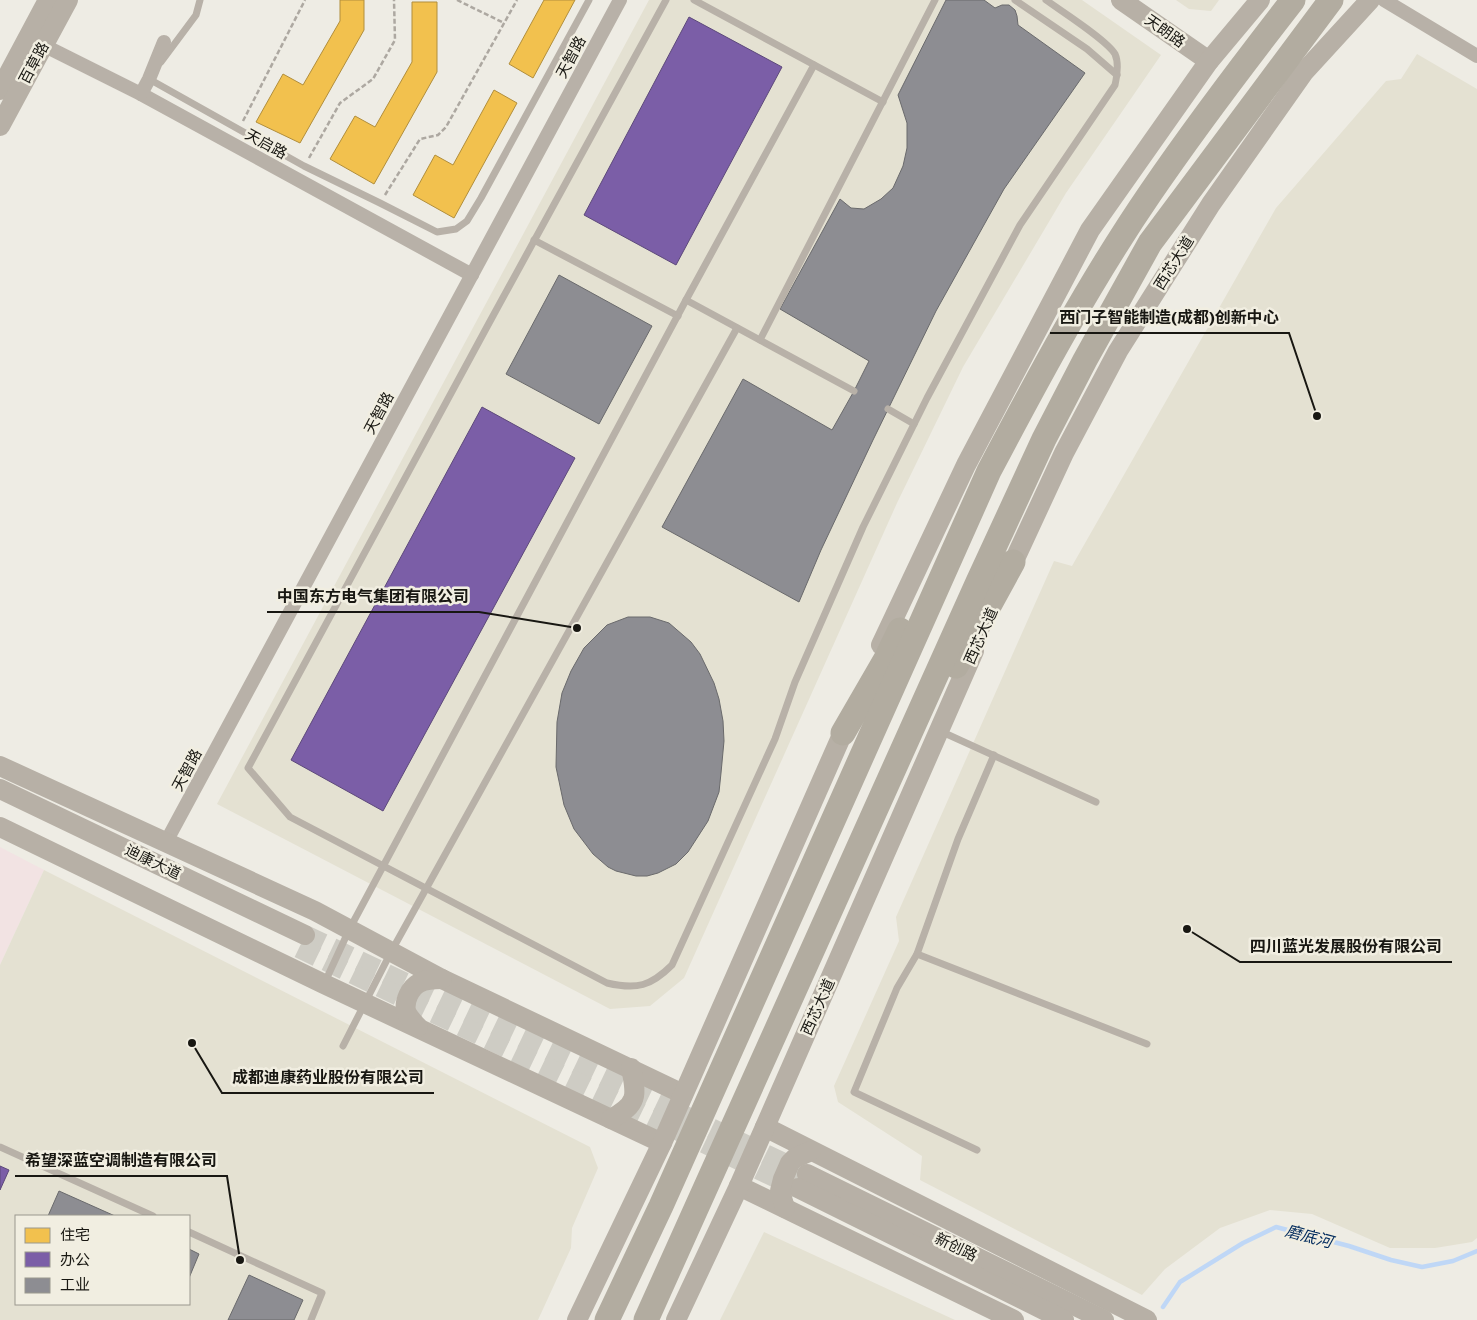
<svg xmlns="http://www.w3.org/2000/svg" width="1477" height="1320" font-family="'Roboto Serif','Noto Sans SC',serif">
<style>
.commercial{fill:#f2e3e3}
.built{fill:#e4e1d2;fill-rule:evenodd}
.homes{fill:#f2c14e;stroke:#b18e3c}
.offices{fill:#7b5ea7;stroke:#5d497a}
.industry{fill:#8d8d92;stroke:#6a6a6c}
.lines{fill:none;stroke-linecap:round;stroke-linejoin:round}
.stream{stroke:#bfd7f6;stroke-width:4.5}
.secondary-tunnel{stroke:#ceccc4;stroke-width:20;stroke-dasharray:20 10;stroke-linecap:butt}
.path{stroke:#ada8a1;stroke-width:2.5;stroke-dasharray:5 2.5;stroke-linecap:butt}
.lane{stroke:#b8b1a8;stroke-width:7}
.street{stroke:#b8b1a8;stroke-width:14}
.secondary{stroke:#b7b0a6;stroke-width:20}
.highway{stroke:#b2aca0;stroke-width:25}
.labels{text-anchor:middle;stroke-width:5;stroke-linejoin:round;paint-order:stroke}
.street-label{font-size:15px;fill:#181712;stroke:#f1eee1}
.water-label{font-size:16px;font-style:italic;fill:#002a5d;stroke:#f1eee1}
.leader{fill:none;stroke:#181712;stroke-width:2}
.callout-dot{fill:#181712;stroke:#f1eee1;stroke-width:2}
.callout-label{font-size:16px;text-anchor:middle;font-weight:bold;fill:#181712;stroke:#f1eee1;stroke-width:5;stroke-linejoin:round;paint-order:stroke}
</style>
<rect width="100%" height="100%" fill="#eeece4"/>
<polygon class="commercial" points="0,847 44,870 0,965"/>
<g class="built">
<polygon points="649,0 1082,0 1161,55 1066,193 963,367 897,503 684,978 650,1006 610,1009 217,804"/>
<polygon points="1176,0 1219,0 1211,11 1189,9"/>
<polygon points="1417,54 1477,89 1477,1238 1472,1242 1435,1248 1390,1248 1312,1214 1270,1210 1220,1228 1165,1269 1142,1295 920,1180 922,1156 838,1102 834,1086 899,941 896,917 1054,561 1072,566 1276,208 1386,81 1401,79"/>
<path d="M44,870L590,1147L598,1168L572,1228L571,1248L538,1320H0V965ZM16,1216H189V1304H16Z"/>
<polygon points="764,1232 955,1320 720,1320"/>
</g>
<g class="homes">
<polygon points="340,0 364,0 364,30 300,143 256,122 283,74 303,85 340,21"/>
<polygon points="544,0 575,0 533,78 509,64"/>
<polygon points="412,2 437,2 437,72 374,184 330,159 355,116 375,127 412,62"/>
<polygon points="494,90 517,103 454,218 413,195 435,155 453,165"/>
</g>
<g class="offices">
<polygon points="689,17 782,67 676,265 584,215"/>
<polygon points="482,407 575,458 383,811 291,760"/>
<polygon points="0,1166 9,1170 0,1190"/>
</g>
<g class="industry">
<polygon points="946,0 984,0 995,8 1002,5 1009,5 1015,10 1017,16 1018,25 1085,73 1004,189 936,311 873,440 821,550 799,602 662,527 743,379 832,430 854,391 869,361 780,309 840,199 851,208 864,209 881,199 893,188 903,166 907,148 907,123 898,95"/>
<polygon points="559,275 652,326 599,424 506,374"/>
<polygon points="628,617 650,617 669,623 691,642 700,654 714,683 719,699 723,721 724,741 721,773 719,792 708,821 688,852 676,864 658,873 647,876 636,876 616,871 608,867 593,854 574,829 564,805 556,767 557,722 562,693 571,671 584,648 607,625"/>
<polygon points="59,1191 115,1216 48,1216"/>
<polygon points="189,1249 199,1254 189,1278"/>
<polygon points="249,1275 303,1300 294,1320 228,1320"/>
</g>
<g class="lines">
<polyline class="stream" points="1163,1307 1180,1282 1243,1243 1276,1227 1349,1246 1391,1260 1422,1267 1453,1261 1477,1251"/>
<g class="secondary-tunnel">
<polyline points="305,935 803,1172"/>
<polyline points="299,948 797,1188"/>
</g>
<g class="path">
<polyline points="457,0 504,23"/>
<polyline points="243,121 305,0"/>
<polyline points="309,158 340,103 373,79 395,40 394,0"/>
<polyline points="385,195 420,139 438,135 446,127 517,0"/>
</g>
<g class="lane">
<path d="M666,0L488,325L248,768L290,817L607,983C637,990 651,986 672,965L775,739L795,682L863,527L927,398L1020,225L1115,85C1117,76 1119,63 1115,54C1107,40 1061,11 1046,0"/>
<polyline points="694,0 883,102"/>
<polyline points="1015,0 1087,49 1117,75"/>
<polyline points="161,62 196,15 200,0"/>
<polyline points="150,77 149,79 304,166 380,203 437,232 456,229 467,221 481,198 589,0"/>
<polyline points="534,240 678,316"/>
<polyline points="686,300 854,391"/>
<polyline points="760,340 935,0"/>
<polyline points="888,409 914,424"/>
<polyline points="940,731 1096,802"/>
<polyline points="917,954 1147,1044"/>
<polyline points="325,982 349,930 686,300 814,65"/>
<polyline points="343,1046 391,952 737,328"/>
<polyline points="0,1147 153,1216"/>
<polyline points="977,1150 854,1092 897,988 917,954 958,839 994,755"/>
<polyline points="189,1232 322,1293 311,1320"/>
</g>
<g class="street">
<polyline points="1384,0 1477,56"/>
<polyline points="43,45 141,94 472,275"/>
<polyline points="141,94 149,79 164,42"/>
<polyline points="166,842 620,0"/>
</g>
<g class="secondary">
<polyline points="1121,0 1209,61"/>
<polyline points="0,90 48,0"/>
<polyline points="0,126 68,0"/>
<polyline points="1007,576 1064,453 1118,351 1211,204 1304,72 1370,0"/>
<polyline points="881,645 966,465 1090,230 1209,61 1260,0"/>
<polyline points="0,766 315,911 442,979 683,1094"/>
<polyline points="0,789 305,935"/>
<polyline points="0,827 324,984 662,1143"/>
<path d="M418,1027C413,1022 408,1017 406,1011C404,1001 410,988 419,983C426,979 434,979 442,979"/>
<path d="M611,1119C638,1104 637,1096 631,1068"/>
<polyline points="765,1127 1147,1320"/>
<polyline points="807,1174 1104,1320"/>
<polyline points="739,1186 1014,1320"/>
<polyline points="798,1188 1064,1320"/>
<polyline points="785,1208 780,1191 783,1179 790,1163 795,1158 811,1151"/>
<polyline points="577,1320 662,1143 849,719"/>
<polyline points="676,1320 739,1186 974,651"/>
</g>
<g class="highway">
<polyline points="956,666 1013,562"/>
<polyline points="843,733 887,657 900,630"/>
<path d="M607,1320L661,1206L989,471C1039,376 1090,281 1151,192C1196,126 1244,63 1293,0"/>
<polyline points="646,1320 978,582 1044,439 1085,360 1150,243 1331,0"/>
</g>
</g>
<g class="labels">
<g class="street-label">
<text transform="translate(1165 31) rotate(35)" y="5">天朗路</text>
<text transform="translate(571 57) rotate(-62)" y="5">天智路</text>
<text transform="translate(34 63) rotate(-62)" y="5">百草路</text>
<text transform="translate(266 144) rotate(29)" y="5">天启路</text>
<text transform="translate(1174 263) rotate(-58)" y="5">西芯大道</text>
<text transform="translate(379 413) rotate(-62)" y="5">天智路</text>
<text transform="translate(981 636) rotate(-66)" y="5">西芯大道</text>
<text transform="translate(187 770) rotate(-62)" y="5">天智路</text>
<text transform="translate(153 862) rotate(26)" y="5">迪康大道</text>
<text transform="translate(818 1007) rotate(-66)" y="5">西芯大道</text>
<text transform="translate(956 1247) rotate(26)" y="5">新创路</text>
</g>
<g class="water-label">
<text transform="translate(1309 1236) rotate(15)" y="6">磨底河</text>
</g>
</g>
<path class="leader" d="M1317 416L1289 333H1050M577 628L479 612H267M1187 929L1240 962H1452M192 1043L222 1093H434M240 1260L227 1176H15"/>
<g class="callout-dot">
<circle cx="1317" cy="416" r="5"/>
<circle cx="577" cy="628" r="5"/>
<circle cx="1187" cy="929" r="5"/>
<circle cx="192" cy="1043" r="5"/>
<circle cx="240" cy="1260" r="5"/>
</g>
<g class="callout-label">
<text x="1169" y="323">西门子智能制造(成都)创新中心</text>
<text x="373" y="602">中国东方电气集团有限公司</text>
<text x="1346" y="952">四川蓝光发展股份有限公司</text>
<text x="328" y="1083">成都迪康药业股份有限公司</text>
<text x="121" y="1166">希望深蓝空调制造有限公司</text>
</g>
<rect x="15" y="1215" width="175" height="90" fill="#f1eee1" stroke="#9a988e"/>
<rect x="25" y="1228" width="25" height="15" fill="#f2c14e" stroke="#9a988e"/>
<text x="60" y="1240" font-size="15" fill="#181712">住宅</text>
<rect x="25" y="1252" width="25" height="15" fill="#7b5ea7" stroke="#9a988e"/>
<text x="60" y="1265" font-size="15" fill="#181712">办公</text>
<rect x="25" y="1278" width="25" height="15" fill="#8d8d92" stroke="#9a988e"/>
<text x="60" y="1290" font-size="15" fill="#181712">工业</text>
</svg>
